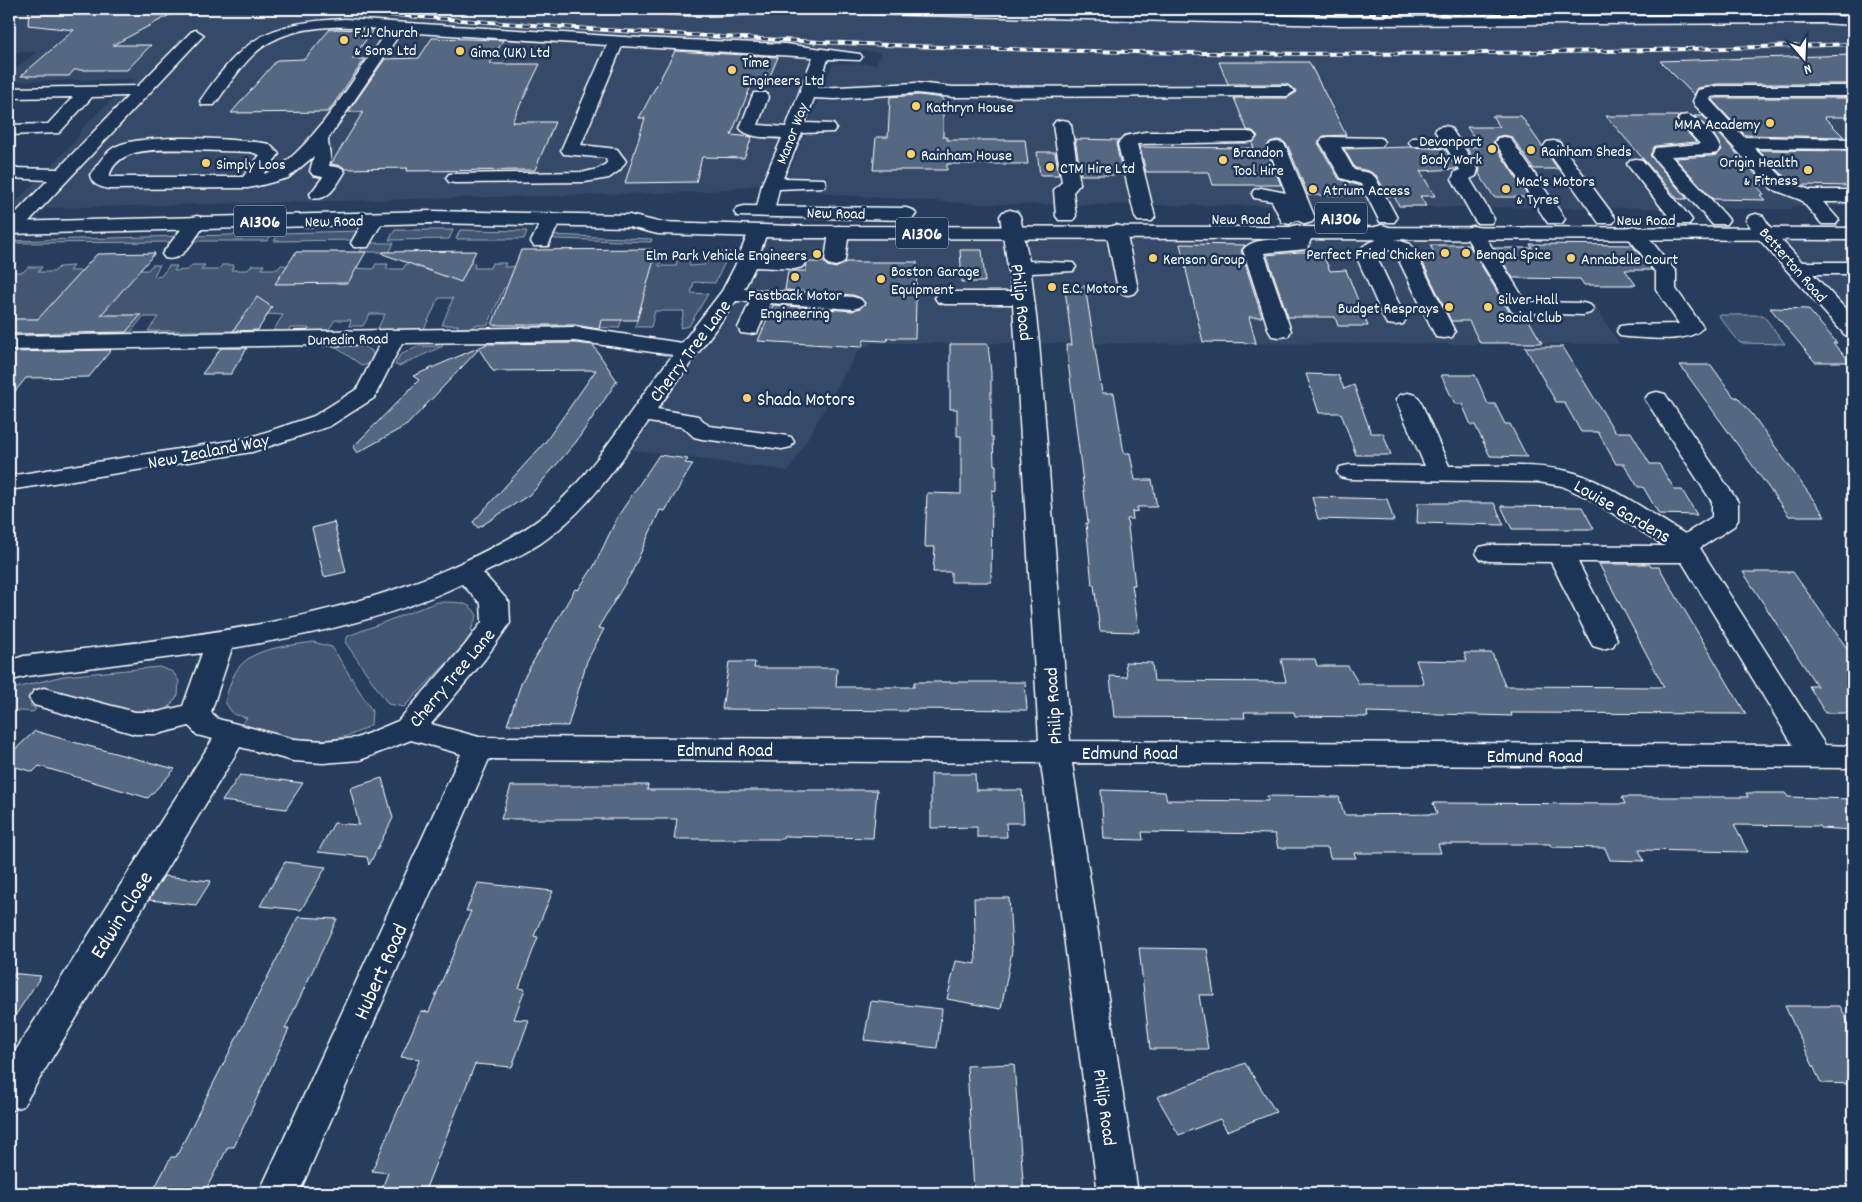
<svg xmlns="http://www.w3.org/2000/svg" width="1862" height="1202" font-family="Dekko,sans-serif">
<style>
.built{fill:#344a68}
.green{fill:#425672;stroke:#a0aab8}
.building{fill:#556781;stroke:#fff}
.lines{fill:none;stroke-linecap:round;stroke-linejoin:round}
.minor-casing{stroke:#fff;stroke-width:3}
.major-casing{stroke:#fff;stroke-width:3}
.minor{fill:#1d3557;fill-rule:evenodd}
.major{fill:#1d3557;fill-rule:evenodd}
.rail-casing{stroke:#fff;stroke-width:4}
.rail{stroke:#1d3557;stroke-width:2.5;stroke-dasharray:7;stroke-linecap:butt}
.poi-dot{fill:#ffd166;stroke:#1d3557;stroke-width:2}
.labels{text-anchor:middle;stroke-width:5;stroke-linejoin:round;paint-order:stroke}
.far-poi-label{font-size:16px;fill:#fff;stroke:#1d3557;text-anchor:start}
.far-street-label{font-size:16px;fill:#fff;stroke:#1d3557}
.shield{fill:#1d3557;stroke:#bbc2cd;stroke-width:1}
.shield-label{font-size:18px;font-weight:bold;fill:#fff}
.street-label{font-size:19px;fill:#fff;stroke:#1d3557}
.poi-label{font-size:19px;fill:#fff;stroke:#1d3557;text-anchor:start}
.near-street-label{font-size:22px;fill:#fff;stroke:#1d3557}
</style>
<rect width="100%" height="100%" fill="#263d5e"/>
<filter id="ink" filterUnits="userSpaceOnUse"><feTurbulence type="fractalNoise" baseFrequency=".02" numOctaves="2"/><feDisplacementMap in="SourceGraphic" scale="10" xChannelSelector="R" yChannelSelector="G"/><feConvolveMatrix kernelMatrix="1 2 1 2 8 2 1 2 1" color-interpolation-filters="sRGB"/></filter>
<g filter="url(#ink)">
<g class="built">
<polygon points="9,9 1853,9 1853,206 1791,206 1793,209 978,204 839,195 794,188 787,177 833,63 876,64 881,52 820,49 814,59 767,184 701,192 9,209 77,139 82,128 134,79 9,82 9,74 36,52 9,52"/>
<polygon points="758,230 1479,232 1521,303 1593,303 1620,344 872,343 858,351 789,471 618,448 726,301"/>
<polygon points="1764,233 1853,234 1853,330 1833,308"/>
</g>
<g class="green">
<polygon points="395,230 453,230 449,239 389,240"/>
<polygon points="460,230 527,231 524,239 456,239"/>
<polygon points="361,231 357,240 274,241 279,233"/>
<polygon points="272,234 267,241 188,241 192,236"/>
<polygon points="549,235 652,239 651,242 557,239 548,238"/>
<polygon points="181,236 178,242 9,243 9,241"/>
<polygon points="365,243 394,243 389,252 360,252"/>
<polygon points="720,252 730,252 715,283 694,282 691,293 708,294 689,326 680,328 684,311 655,311 651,327 635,327 641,307 626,306 619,328 541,326 544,320 523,288 504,288 488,325 474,325 472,328 457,328 458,325 442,325 453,298 439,298 424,329 377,330 385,314 370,314 363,326 349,326 351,320 335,320 328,331 307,331 309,328 290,328 288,331 273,331 283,315 268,314 266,318 250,318 241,331 148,331 158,317 143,317 131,332 86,333 67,318 17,320 9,330 9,272 23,272 28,267 42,267 38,272 54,272 59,267 73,266 69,271 148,270 152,265 160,265 154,275 156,277 161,276 169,266 177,266 174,271 188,270 192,265 205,265 201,270 218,270 222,265 234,265 231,270 248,270 252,265 264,265 262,269 278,269 281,265 373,269 376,264 388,264 386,269 403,269 406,264 418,263 416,268 475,263 474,268 490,268 492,263 506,263 504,267 648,261 661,261 659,266 676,266 677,261 690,261 689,266 704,265 705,261 718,261"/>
<polygon points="1718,315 1763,315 1785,344 1740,343"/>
<polygon points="419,346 443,346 399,366 395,365 400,355"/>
<polygon points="335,347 363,346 372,351 374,359 371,363 363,366"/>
<path d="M437,602C453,603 470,599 477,616L471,630L477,632L404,707L388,704L345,642L348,636Z"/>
<path d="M313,642L332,647L372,711L371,725C329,752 285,736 241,724L247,718L233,714L225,702C228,690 232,675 240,666C256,647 290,646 313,642Z"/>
<polygon points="159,667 173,672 179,681 178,695 167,710 158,712 149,709 146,714 45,690 30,705 36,709 33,712 9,710 9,690 16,688 63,676"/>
</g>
<g class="building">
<polygon points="29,9 181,9 113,45 151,45 127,70 74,70 69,76 21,76 74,30 28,25"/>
<polygon points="330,29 373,30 352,59 365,59 328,112 231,113 277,60 305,59"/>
<polygon points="432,38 503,40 490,64 540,64 512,122 555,122 535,170 406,171 408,168 345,169 342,166 331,164 363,112 348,112 385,59 419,58"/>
<polygon points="675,51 778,57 768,81 753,81 731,135 752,137 744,158 702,157 696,182 625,183 645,118 639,118"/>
<polygon points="1853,55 1853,84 1717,84 1698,88 1694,95 1660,61"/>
<polygon points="1219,62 1309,62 1346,135 1323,136 1318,143 1339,179 1360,186 1365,196 1308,195 1288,146 1283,141 1277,140 1270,142 1266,148 1281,185 1213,185 1209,172 1146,172 1140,147 1254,148 1252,143 1258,136 1253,131 1247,130 1234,98 1287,98 1297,92 1287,84 1228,84"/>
<polygon points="919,95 943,98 943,137 947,137 947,140 1025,140 1028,164 947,164 947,170 873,170 876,137 888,137 890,97"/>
<polygon points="1717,98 1853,98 1853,117 1824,117 1844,137 1745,135 1712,100"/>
<polygon points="1492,116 1521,116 1558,169 1534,169 1512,137 1504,135 1496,137 1493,143 1529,197 1494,197 1479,174 1480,168 1466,147 1480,147 1467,127 1500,127"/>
<polygon points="1606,116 1678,116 1677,121 1696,142 1655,146 1650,155 1687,199 1678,199"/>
<polygon points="1694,116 1703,116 1765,185 1755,184 1764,194 1760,195 1765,200 1713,199 1675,158 1711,156 1717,155 1722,150 1713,133"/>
<polygon points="1075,139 1119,140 1116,144 1123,175 1081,175"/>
<polygon points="1411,147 1445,149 1457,169 1420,171 1435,196 1420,196 1426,206 1399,206 1394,196 1388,196 1376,175 1369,171 1355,168 1344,149"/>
<polygon points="1758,150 1853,151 1853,186 1802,185 1787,179"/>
<polygon points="1037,152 1055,152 1059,175 1040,175"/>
<polygon points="1180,244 1245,245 1241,251 1262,317 1249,317 1256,343 1203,342"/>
<polygon points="1530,244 1632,245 1652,270 1625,270 1636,285 1584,285 1580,279 1513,278 1494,248 1532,248"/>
<polygon points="1430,245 1469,245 1510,313 1525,314 1542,343 1480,343 1469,321 1451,321 1418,253 1434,253"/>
<polygon points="657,249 637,320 601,320 599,329 575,325 492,325 521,250"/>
<polygon points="960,250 982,250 985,282 962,282"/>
<polygon points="476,251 461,282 383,254 383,252"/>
<polygon points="296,252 366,252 348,283 275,284"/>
<polygon points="1299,252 1322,252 1330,271 1346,270 1368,326 1338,326 1335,317 1288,317 1267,255"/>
<polygon points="155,253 101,315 141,315 126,332 9,334 9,319 38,319 97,254"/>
<polygon points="807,262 824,262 827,266 836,268 846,262 917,262 915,338 888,338 887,341 864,340 862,347 758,341 773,305 853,311 865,304 861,298 853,295 785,290 788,271 806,271"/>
<polygon points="1085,286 1102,393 1114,393 1124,453 1130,453 1135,480 1152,480 1157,507 1137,507 1138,511 1132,512 1133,519 1127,519 1135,585 1132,585 1139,632 1100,631 1094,585 1092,585 1086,523 1088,523 1066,345 1072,345 1065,289"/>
<polygon points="257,297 272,307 258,330 233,331"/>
<polygon points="1770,308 1808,309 1837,343 1833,343 1850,362 1815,362"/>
<polygon points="575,343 593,345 617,381 576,442 532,493 478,528 473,522 546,441 596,370 493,371 479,349 407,425 357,453 353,447 419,380 413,376 487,344"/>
<polygon points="950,344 988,344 991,373 991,437 993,437 994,465 996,465 996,491 992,490 991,582 951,582 951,572 933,572 935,547 925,547 927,493 961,494 961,436 957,436 957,409 950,409"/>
<polygon points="1525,347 1563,347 1615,432 1631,432 1650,464 1659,464 1675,490 1682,490 1697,515 1659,514 1643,487 1638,487 1624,464 1616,464 1598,432 1581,432 1564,402 1556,402"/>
<polygon points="221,348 247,348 231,374 202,374"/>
<polygon points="111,350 89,377 26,378 9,399 9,352"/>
<polygon points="1680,365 1711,365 1734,397 1737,397 1752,414 1825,516 1789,516"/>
<polygon points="1306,374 1338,375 1344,389 1354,385 1371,433 1383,433 1391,455 1356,455 1341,413 1319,413"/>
<polygon points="1441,375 1475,375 1488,404 1495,404 1505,424 1510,424 1527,457 1490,456 1475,425 1471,425 1462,404 1455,404"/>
<polygon points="659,455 688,459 685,463 693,464 665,511 660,510 632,572 598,628 604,629 587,661 568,726 507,725 522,681 575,589 578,590 594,566 618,516"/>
<polygon points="1312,497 1387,499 1394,521 1318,519"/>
<polygon points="1418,503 1494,503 1504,525 1417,523"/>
<polygon points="1501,506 1582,507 1594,529 1512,529"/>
<polygon points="334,522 346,572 324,577 312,528"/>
<polygon points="1599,564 1649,564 1651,567 1659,567 1746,714 1511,713 1512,716 1367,712 1368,717 1295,716 1294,712 1244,712 1245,718 1114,717 1110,676 1127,677 1125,662 1152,663 1154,681 1286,682 1281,659 1315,659 1317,666 1348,666 1359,684 1424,684 1416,660 1467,661 1464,653 1492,653 1505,686 1664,687"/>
<polygon points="1743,572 1793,572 1853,657 1853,713 1825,713 1809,686 1817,686"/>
<polygon points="729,662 755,662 754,668 837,668 836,687 914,687 914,682 1025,682 1027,710 907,709 907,711 722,709"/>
<polygon points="35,731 77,743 175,769 148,798 39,766 33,772 9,765 9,755"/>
<polygon points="931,774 975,774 976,790 1022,790 1024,823 1006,823 1007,837 977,837 977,827 931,828"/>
<polygon points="240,775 303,783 286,809 222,801"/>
<polygon points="382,778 393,818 369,865 367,857 318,852 334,823 359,825 350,788"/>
<polygon points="585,785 648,785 647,790 877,790 873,838 784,836 783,839 674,839 677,819 501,819 511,786 585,786"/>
<polygon points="1101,790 1165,792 1167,800 1268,801 1267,796 1339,797 1344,815 1437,814 1433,803 1625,804 1622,797 1748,797 1746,793 1785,793 1788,797 1853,799 1853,830 1820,828 1819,826 1734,825 1748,852 1639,850 1644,861 1610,860 1605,848 1551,847 1550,844 1438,844 1441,853 1354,853 1356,858 1330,858 1328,848 1278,848 1275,834 1142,832 1143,840 1104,839"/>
<polygon points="285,862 326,867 301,910 260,906"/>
<polygon points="164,876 211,881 196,905 149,900"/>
<polygon points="478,883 553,891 534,936 538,937 519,988 525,989 514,1019 529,1020 512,1067 475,1064 424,1193 380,1193 388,1173 372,1171 420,1059 401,1057 421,1011 429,1012 471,911 466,911"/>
<polygon points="974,898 1009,898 1012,951 1001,1009 947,999 956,961 976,964"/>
<polygon points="298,917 337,919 285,1029 289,1029 234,1147 228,1147 204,1193 152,1193 171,1157 176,1157"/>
<polygon points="1139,948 1207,949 1214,995 1199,995 1208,1049 1150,1049"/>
<polygon points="9,973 41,976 9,1025"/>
<polygon points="871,1001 942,1009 937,1048 864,1040"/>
<polygon points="1785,1006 1840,1006 1853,1032 1853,1084 1821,1083"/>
<polygon points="1245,1063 1276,1112 1227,1131 1220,1119 1179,1135 1157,1097"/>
<polygon points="1014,1064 1024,1193 974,1193 967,1066"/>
</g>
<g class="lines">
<g class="minor-casing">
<g id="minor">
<path d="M654,9H788L781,13C763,14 661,20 654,9Z"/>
<polygon points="828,9 1009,9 1336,17 1821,15 1853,17 1853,25 1821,23 1336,25 835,13"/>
<path d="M345,19L640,38L785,44L860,54L862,57L860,60L828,59L818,88L917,83L953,87L1287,86L1295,91L1287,96L953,97L917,93L835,99L814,98L805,123L833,124L836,128L833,132L802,133L783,178L824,179L826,183L824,187L779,189L773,216H759L756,212L762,184L782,138C770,137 748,139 740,128L752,97L754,93H766L768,97L758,125L786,127L813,57L622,46L581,145L617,149L626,161L620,170L609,178L585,182L455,183L449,182L446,178L449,174L585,172L598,169L607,163L606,158L564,154L561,150L607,45L401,32L328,139C328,149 332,156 329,166L342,168L345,172C337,184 329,202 312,198L310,194L323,177L313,175L310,171L314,156L288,178L262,185L248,188L108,189C99,186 92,185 90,175L93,171C99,163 104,154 113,148C138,132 232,139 263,143L269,144L279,154L264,174C304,164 362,66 387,30C349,25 297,23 264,46C243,60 229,86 214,105H202L200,101C243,38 268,22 345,19ZM192,150L251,152L260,155L243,177H109C117,144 166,150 192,150Z"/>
<polygon points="196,30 204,35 201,38 19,232 9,233 9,220 48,180 9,178 9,168 58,169 128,96 92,97 59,133 9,135 9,125 48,124 73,97 9,98 9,88 138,86 191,32"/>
<polygon points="1717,86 1853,86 1853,96 1717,96 1711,97 1710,100 1744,137 1853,139 1853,149 1754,148 1786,181 1810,190 1853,190 1853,202 1823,202 1839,220 1836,224 1822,224 1801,200 1772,189 1695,105 1693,101 1698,90"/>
<path d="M1687,115C1697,117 1718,138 1720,149L1717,153L1711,154L1671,156L1726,216L1729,220L1726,224H1712L1652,156L1655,148L1700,144L1678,120L1681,116Z"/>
<polygon points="1062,120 1068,121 1071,125 1080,184 1073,192 1076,216 1073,220 1059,220 1056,216 1054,190 1062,182 1053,125 1056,121"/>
<polygon points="1444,126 1450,127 1478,169 1476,176 1470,179 1494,219 1491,223 1477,223 1474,219 1452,179 1455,172 1460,170 1446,147 1412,146 1409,142 1412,138 1439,137 1435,131 1438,127"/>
<polygon points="1145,132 1247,132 1253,133 1256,137 1253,141 1247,142 1137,144 1155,217 1152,221 1138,221 1135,217 1118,144 1125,136"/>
<polygon points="1329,137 1381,138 1384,142 1381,146 1341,147 1354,170 1369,173 1375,177 1397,218 1394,222 1380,222 1361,184 1341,178 1320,142 1323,138"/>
<polygon points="1504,137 1510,138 1565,219 1562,223 1548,223 1545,219 1495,142 1498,138"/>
<polygon points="1553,141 1559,142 1613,215 1616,219 1613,223 1599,223 1544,146 1547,142"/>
<polygon points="1277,142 1283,143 1286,147 1315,218 1312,222 1305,224 1297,220 1289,224 1282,222 1272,201 1254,198 1252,194 1254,190 1261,188 1286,193 1268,147 1271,143"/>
<polygon points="1636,159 1642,160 1689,216 1692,220 1689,224 1675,224 1630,168 1627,164 1630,160"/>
<path d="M1010,210L1017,212L1020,216L1029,261L1073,263L1076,267L1073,271L1031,273L1039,342L1070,741L1793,745L1682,562H1578L1617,639L1613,646L1603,649L1593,646L1589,639L1551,562L1489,561L1480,559L1476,553L1480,547L1489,545L1665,546L1588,498L1562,486L1538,482L1349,479L1340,477L1337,472L1340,467L1349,465L1425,466L1396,400L1400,395L1408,393L1416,395L1420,400L1449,466C1490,467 1536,462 1575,473C1610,484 1653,515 1685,534L1712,517V502L1645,399L1649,394L1657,392L1665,394L1738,502V520L1734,526L1700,548L1825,745L1853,746V768L1072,763L1138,1193H1098L1041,763L489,759L299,1193H259L461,754L411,740L360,760L323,763L293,761L240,747L23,1106L9,1111V1061L213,739L197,735L189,726L158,734H135L34,705L29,698L34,691L44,688L135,712H158L183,706L202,653L27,676L9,681V661L24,656C173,638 327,626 465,561C493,547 521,534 546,514C598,469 630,408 673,355L575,341L402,343L374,398L330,426L252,452L9,490V476L248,438L314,416L357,389L380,344L9,350V336L575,327L682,343L722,291L735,266L751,226H765L768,230L759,255L802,259L805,263L802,267L795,269L755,267L744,289L853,297L860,299L864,303L860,307L853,309L770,303L757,333L749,334L741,333L738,328L750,302L736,301L657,409L698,416L709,426L782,435L791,437L794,442L791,447L782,449L702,439L694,437L683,427L648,422C618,466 586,512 541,543C523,555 502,564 483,573L509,602L510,623L485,659L431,724L479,737L1039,740L1013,304H945L938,302L935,298L938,294L945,292H1012L1000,216L1003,212ZM462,584L481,604L482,622L465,645L398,721L357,738L323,741L293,739L218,719L211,712L232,648C310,635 391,618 462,584Z"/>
<polygon points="374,213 381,215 384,219 368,247 354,247 351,243 367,215"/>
<polygon points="551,213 558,215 561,219 548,246 534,246 531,242 544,215"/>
<polygon points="1756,214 1763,216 1772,230 1802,262 1853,262 1853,274 1813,274 1853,317 1853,336 1845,335 1757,237 1746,220 1749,216"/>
<path d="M197,216L204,218L207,222L204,226C194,239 183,263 165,258L162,254L165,250L190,218Z"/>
<polygon points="1116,225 1123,227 1126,231 1138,289 1135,293 1128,295 1121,293 1118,289 1106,231 1109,227"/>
<path d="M1297,225L1304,227L1311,239L1307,249L1264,253L1291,331L1288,336L1280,337L1272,336L1269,331L1243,250C1252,237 1277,240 1291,240L1287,231L1290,227Z"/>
<path d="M1382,225L1389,227L1395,239L1410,244L1413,248L1455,332L1452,337L1444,338L1436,337L1395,252L1388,250L1379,253L1378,260L1406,319L1403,324L1395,325L1387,324L1384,319L1358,260C1359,246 1364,245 1376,240L1372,231L1375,227Z"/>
<polygon points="839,226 846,228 849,232 845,260 842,264 835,266 828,264 825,260 829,232 832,228"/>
<polygon points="1473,226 1480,228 1526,302 1583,303 1590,305 1594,309 1590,313 1583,315 1512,312 1463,232 1466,228"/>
<path d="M1634,226L1641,228L1676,272V289L1703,327C1691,344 1647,338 1628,337L1620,336L1617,331L1620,326L1628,325L1679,324L1656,289V273L1624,232L1627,228Z"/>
</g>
</g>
<g class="major-casing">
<g id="major">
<polygon points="744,206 906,208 913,210 916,214 913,218 906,220 737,216 734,212 737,208"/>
<polygon points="431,211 629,215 658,222 796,226 1853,228 1853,240 796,238 658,234 629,227 431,223 9,234 9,222"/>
</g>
</g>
<use href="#minor" class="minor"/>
<use href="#major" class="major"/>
<g class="rail-casing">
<g id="rail">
<path d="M314,9C571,29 829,46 1087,51C1342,57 1598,53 1853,44"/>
<polyline points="1054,9 1423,14 1853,10"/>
</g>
</g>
<use href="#rail" class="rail"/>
</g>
</g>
<g class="poi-dot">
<circle cx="344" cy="40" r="5"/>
<circle cx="460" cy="51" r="5"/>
<circle cx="732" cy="70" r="5"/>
<circle cx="916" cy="106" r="5"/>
<circle cx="1770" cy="123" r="5"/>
<circle cx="1492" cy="149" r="5"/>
<circle cx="1531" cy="150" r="5"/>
<circle cx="911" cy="154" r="5"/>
<circle cx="1223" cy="160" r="5"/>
<circle cx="206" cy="163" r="5"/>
<circle cx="1050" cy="167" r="5"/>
<circle cx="1808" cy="170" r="5"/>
<circle cx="1313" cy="189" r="5"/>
<circle cx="1506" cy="189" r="5"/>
<circle cx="1445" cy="253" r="5"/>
<circle cx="1466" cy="253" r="5"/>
<circle cx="817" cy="254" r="5"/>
<circle cx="1153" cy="258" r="5"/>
<circle cx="1571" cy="258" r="5"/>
<circle cx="795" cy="277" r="5"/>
<circle cx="881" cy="279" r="5"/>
<circle cx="1052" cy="287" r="5"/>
<circle cx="1449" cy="307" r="5"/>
<circle cx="1488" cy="307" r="5"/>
<circle cx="747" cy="398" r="5"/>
</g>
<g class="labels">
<g class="far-poi-label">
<text x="354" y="37">F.J. Church<tspan x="354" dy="18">&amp; Sons Ltd</tspan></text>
<text x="470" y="57">Gima (UK) Ltd</text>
<text x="742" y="67">Time<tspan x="742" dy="18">Engineers Ltd</tspan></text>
<text x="926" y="112">Kathryn House</text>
<text x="1760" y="129" text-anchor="end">MMA Academy</text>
<text x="1482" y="146" text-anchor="end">Devonport<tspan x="1482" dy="18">Body Work</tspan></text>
<text x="1541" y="156">Rainham Sheds</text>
<text x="1233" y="157">Brandon<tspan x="1233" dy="18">Tool Hire</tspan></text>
<text x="921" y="160">Rainham House</text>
<text x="1798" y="167" text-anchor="end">Origin Health<tspan x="1798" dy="18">&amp; Fitness</tspan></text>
<text x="216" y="169">Simply Loos</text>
<text x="1060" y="173">CTM Hire Ltd</text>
<text x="1516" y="186">Mac's Motors<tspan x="1516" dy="18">&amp; Tyres</tspan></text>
<text x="1323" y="195">Atrium Access</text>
<text x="1435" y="259" text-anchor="end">Perfect Fried Chicken</text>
<text x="1476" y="259">Bengal Spice</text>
<text x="807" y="260" text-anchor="end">Elm Park Vehicle Engineers</text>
<text x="1163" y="264">Kenson Group</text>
<text x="1581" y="264">Annabelle Court</text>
<text x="891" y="276">Boston Garage<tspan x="891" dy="18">Equipment</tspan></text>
<text x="1062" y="293">E.C. Motors</text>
<text x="795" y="300" text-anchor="middle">Fastback Motor<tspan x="795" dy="18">Engineering</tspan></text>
<text x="1498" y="304">Silver Hall<tspan x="1498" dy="18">Social Club</tspan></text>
<text x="1439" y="313" text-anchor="end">Budget Resprays</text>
</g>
<g class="far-street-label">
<text transform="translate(791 133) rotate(-69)" y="6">Manor Way</text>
<text transform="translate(836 212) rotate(1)" y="6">New Road</text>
<text x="1241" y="224">New Road</text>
<text x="1646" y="225">New Road</text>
<text transform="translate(334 220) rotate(-1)" y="6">New Road</text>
<text transform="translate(1794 264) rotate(49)" y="6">Betterton Road</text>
<text transform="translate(348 338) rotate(-1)" y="6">Dunedin Road</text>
</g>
<g class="shield">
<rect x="1315" y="202.5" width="52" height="31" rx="4"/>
<rect x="234" y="205.5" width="52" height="31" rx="4"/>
<rect x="896" y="217.5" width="52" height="31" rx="4"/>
</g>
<g class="shield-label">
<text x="1341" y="224">A1306</text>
<text x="260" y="227">A1306</text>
<text x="922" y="239">A1306</text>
</g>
<g class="street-label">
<text transform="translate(1023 302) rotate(83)" y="7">Philip Road</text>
<text transform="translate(689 350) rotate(-53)" y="7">Cherry Tree Lane</text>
<text transform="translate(208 450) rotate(-11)" y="7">New Zealand Way</text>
<text transform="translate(1623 510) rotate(30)" y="7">Louise Gardens</text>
<text transform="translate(451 677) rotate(-50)" y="7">Cherry Tree Lane</text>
<text transform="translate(1052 706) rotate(-94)" y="7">Philip Road</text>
<text x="725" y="756">Edmund Road</text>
<text x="1130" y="759">Edmund Road</text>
<text x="1535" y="762">Edmund Road</text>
<text transform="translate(1106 1107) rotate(82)" y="7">Philip Road</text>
</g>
<g class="poi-label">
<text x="757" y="405">Shada Motors</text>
</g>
<g class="near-street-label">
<text transform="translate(120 914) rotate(-58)" y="8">Edwin Close</text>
<text transform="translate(379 971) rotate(-66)" y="8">Hubert Road</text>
</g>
</g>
<rect width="1862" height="1202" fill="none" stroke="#1d3557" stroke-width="30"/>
<rect x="15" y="15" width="1832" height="1172" fill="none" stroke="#fff" stroke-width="2" filter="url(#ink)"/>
<g transform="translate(1804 58) rotate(161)" stroke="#1d3557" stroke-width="4" paint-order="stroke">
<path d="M0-4L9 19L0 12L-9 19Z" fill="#ffffff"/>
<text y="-8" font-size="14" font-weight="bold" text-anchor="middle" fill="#ffffff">N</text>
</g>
</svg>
